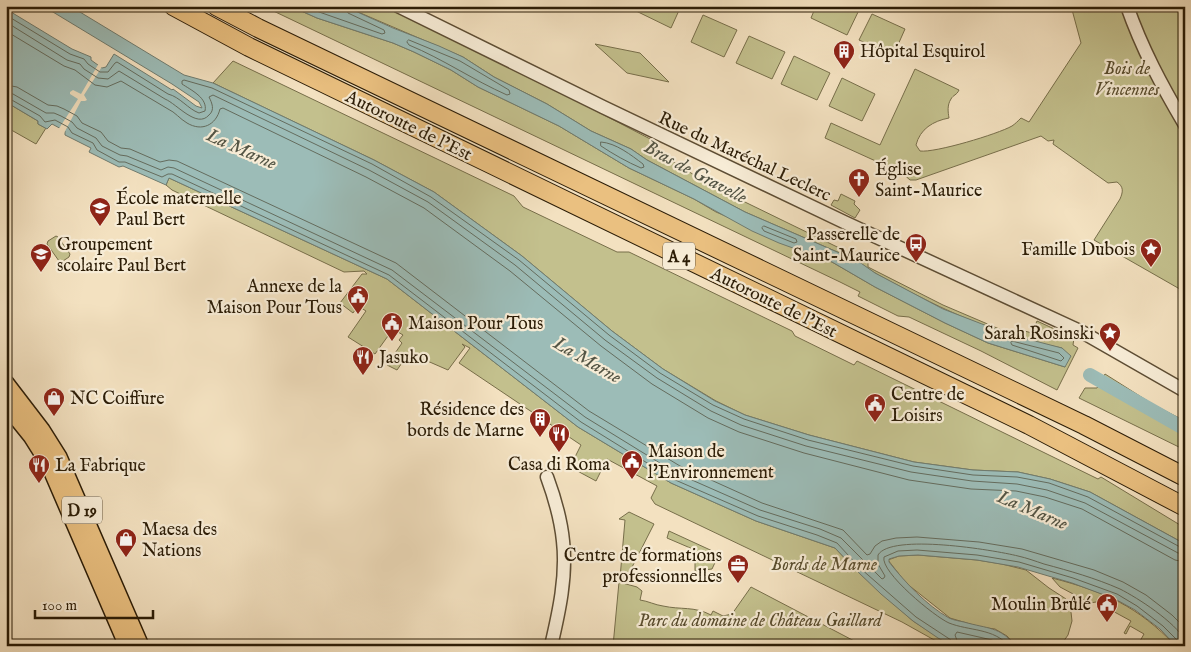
<svg xmlns="http://www.w3.org/2000/svg" width="1191" height="652" font-family="'IM FELL English',serif">
<style>
.green{fill:#c3c08d;stroke:#776e4a}
.water{fill:#9cbcb7;stroke:#6f7c70}
.pier{fill:#f3e1c0}
.lines{fill:none;stroke-linecap:round;stroke-linejoin:round}
.shore{stroke:#646c5e;stroke-width:1}
.river{stroke:#9cbcb7;stroke-width:14}
.minor-casing{stroke:#5d4d34;stroke-width:15}
.major-casing{stroke:#2b1c06;stroke-width:18}
.highway-casing{stroke:#2b1c06;stroke-width:20}
.minor{stroke:#f7ecd6;stroke-width:12}
.major{stroke:#eac080;stroke-width:15}
.highway{stroke:#eac080;stroke-width:18}
.labels{text-anchor:middle;stroke-width:4.5;stroke-linejoin:round;paint-order:stroke}
.shield{fill:#f7ecd6;stroke:#685a44;stroke-width:1}
.shield-label{font-size:16px;font-weight:bold;fill:#2b1c06}
.poi-label{font-size:18px;fill:#2b1c06;stroke:#f7ecd6;text-anchor:start}
.park-label{font-size:18px;font-style:italic;fill:#594d2e;stroke:#f7ecd6}
.street-label{font-size:18px;fill:#2b1c06;stroke:#f7ecd6}
.water-label{font-size:19px;font-style:italic;fill:#535444;stroke:#f7ecd6}
</style>
<rect width="100%" height="100%" fill="#f3e1c0"/>
<filter id="stains"><feTurbulence type="fractalNoise" baseFrequency=".004" numOctaves="4"/><feColorMatrix values="0 0 0 0 .2 0 0 0 0 .09 0 0 0 0 .02 0 0 0 .5 -.17"/></filter>
<radialGradient id="worn" r=".72"><stop offset=".6" stop-color="#630" stop-opacity="0"/><stop offset="1" stop-color="#630" stop-opacity=".3"/></radialGradient>
<g class="green">
<path d="M263,6H290L317,18L393,43L414,52L451,70L478,87L559,126L629,168L694,199L716,212L832,262L875,287L945,323L988,343L1065,367L1062,348C1005,337 951,314 901,287C886,279 871,272 858,261L745,212L647,160L631,149L591,131L547,104L494,77L463,57L344,6H395L654,141L653,149L710,185L868,262V267L943,305L1011,334L1017,329L1032,333L1037,321L1074,338L1073,345L1078,348L1057,390L981,351L909,317L898,316L858,296L860,292L840,282Z"/>
<polygon points="636,6 681,6 671,28 634,10"/>
<polygon points="816,6 856,6 860,8 847,35 811,18"/>
<path d="M1071,6H1185V292L1094,240L1120,199C1123,192 1124,187 1117,182L1108,183L1053,144L1054,140L1048,141L1041,136L916,180H910L902,173L825,138L831,123L880,145L915,69L959,90C957,95 953,95 951,99C947,105 948,112 949,118C933,121 920,129 916,145L920,151C935,153 998,134 1012,126C1015,124 1018,121 1021,118L1029,122L1081,43Z"/>
<polygon points="872,14 905,29 893,56 859,40"/>
<polygon points="703,15 737,30 724,57 691,42"/>
<polygon points="749,36 785,52 772,79 736,63"/>
<polygon points="595,44 640,53 669,82 627,73"/>
<polygon points="794,56 830,73 817,100 781,84"/>
<polygon points="233,61 514,196 523,207 617,252 629,252 792,331 795,336 854,365 857,361 1098,479 1101,477 1185,528 1185,544 1090,492 1050,479 1018,472 973,470 914,462 809,435 745,415 716,401 663,369 612,331 522,256 434,192 374,160 213,83"/>
<polygon points="842,78 875,94 862,121 829,106"/>
<polygon points="6,102 38,121 38,124 46,128 36,144 6,127"/>
<polygon points="169,178 387,279 578,427 671,483 756,521 835,548 857,571 913,621 952,646 945,646 902,622 655,504 651,498 657,486 607,459 596,481 570,467 581,445 459,363 470,348 462,344 465,347 448,370 409,353 397,370 387,365 402,343 399,340 403,335 393,329 375,354 348,337 366,311 358,306 353,313 340,303 362,274 367,274 364,271 344,272 172,190 166,185"/>
<polygon points="841,194 855,201 854,204 860,210 855,218 831,205 834,200 838,201"/>
<polygon points="56,236 58,237 70,254 69,257 63,261 59,261 47,244 48,241"/>
<polygon points="1105,374 1154,405 1185,421 1185,450 1079,398 1085,388 1097,388"/>
<polygon points="629,512 654,524 629,573 624,578 620,578 625,520 619,519"/>
<polygon points="669,531 719,554 712,569 695,571 695,550 667,538"/>
<polygon points="918,555 977,560 1002,564 1026,570 1049,588 1066,599 1071,612 1072,621 1068,635 1061,645 1016,646 1007,636 995,629 980,627 950,618 906,583 888,560 899,556"/>
<path d="M1052,578C1106,592 1137,606 1176,646H1154L1144,640L1142,643L1140,641L1144,634L1130,626L1126,634L1124,633L1131,621L1096,602L1090,603L1060,587Z"/>
<path d="M619,582L637,587L642,591L640,600C648,601 655,605 663,606C681,610 694,606 711,615L713,611L723,616L732,614L751,587L860,644L873,643L878,646H613Z"/>
</g>
<g class="water">
<path d="M43,6H70L184,75L213,83L374,160L434,192L522,256L612,331L663,369L715,401L745,415L809,435L914,462L973,470L1018,472L1050,479L1090,492L1185,544V646H1176L1160,629L1135,610L1115,599L1072,583L1018,567L977,560L918,555L899,556L889,559V562C905,582 926,605 949,618C953,620 959,621 964,622C988,629 999,626 1016,646H952L938,638L913,621L881,594L857,571L835,548L756,521L671,483L578,427L387,279L169,178L166,185L123,166L119,167L89,152L91,148L65,135V131L52,124L47,129L38,124V121L6,102V9L72,49L91,57V60L102,68L106,67L114,54L172,90L173,89L196,106L202,108L199,102L172,84Z"/>
<polygon points="290,6 344,6 393,28 439,46 463,57 494,77 547,104 591,131 631,149 647,160 745,212 858,261 875,273 943,309 1008,334 1062,348 1071,356 1065,367 988,343 945,323 875,287 832,262 779,243 752,231 694,199 629,168 559,126 478,87 451,70 414,52 393,43 317,18"/>
</g>
<polygon class="pier" points="99,63 103,65 84,95 87,100 85,101 81,101 63,135 63,133 58,130 78,99 70,94 70,92 73,90 81,94"/>
<g class="lines">
<g class="shore">
<polyline points="302,6 382,34 385,33 384,30 348,13 345,6"/>
<path d="M6,15L70,54L84,59L88,64L100,72H108L115,63L117,62L168,94C180,97 188,109 199,113L205,111C208,98 191,90 182,84V81L184,80L212,88L372,164L431,197L519,260L609,335L660,373L713,405L744,419L808,440L913,466L973,475L1017,477L1049,483L1088,497L1180,547L1185,548"/>
<path d="M6,22L67,60L80,64L84,69L98,78L108,79L119,71L165,99C177,104 197,129 209,115C215,110 212,103 209,97L213,95L369,170L428,202L515,265L605,340L657,378L711,411L741,425L806,446L911,472L972,481L1017,484L1047,490L1085,503L1178,553L1185,554"/>
<path d="M6,31L64,66L75,70L95,85L107,87L121,81C137,90 152,100 168,109C175,112 180,119 187,123C202,132 216,125 220,109L223,108L366,177L424,208L510,271L601,346L652,384L708,418L739,432L804,453L909,480L971,489L1016,491L1045,497L1082,509L1175,560L1185,562"/>
<path d="M409,40L460,61L509,90L510,94L507,95C473,80 443,59 409,45L407,42Z"/>
<polyline points="6,85 17,87 48,105 57,106 64,109 77,116 82,123 101,132 108,141 121,148 130,149 160,162 169,160 177,161 396,263 589,411 680,466 762,503 843,530 867,555 870,554 875,546 882,541 896,538 917,537 979,542 1022,549 1094,570 1123,582 1146,595 1172,615 1185,628"/>
<path d="M6,92L13,94L46,113H54L61,116L72,122L77,128L96,138L102,146L120,155L127,156L161,170L168,167L174,168L392,270L585,417L676,473L760,510L820,529L841,538L882,579L884,578L885,576L878,564V555C891,533 994,550 1018,556C1027,558 1035,561 1044,564C1070,571 1095,578 1120,589C1138,598 1175,622 1185,640"/>
<polyline points="6,98 10,99 40,116 45,122 55,120 68,127 72,133 93,143 97,150 119,162 125,162 162,177 168,174 172,174 389,275 581,422 673,479 758,516 817,535 837,543 860,568 916,617 951,640 953,646"/>
<path d="M601,142C616,143 631,155 643,164L644,167L641,168C627,162 613,154 601,146Z"/>
<polygon points="764,226 796,239 797,242 794,243 764,231 762,228"/>
<polygon points="1012,341 1059,353 1064,358 1061,361 1012,345 1011,343"/>
<polyline points="959,646 955,635 957,632 992,640 1001,646"/>
<path d="M1009,646C994,628 969,631 949,623C935,617 880,572 884,557L898,551L917,550L977,555L1019,562L1073,578L1117,594L1137,606L1163,626L1178,641L1179,646"/>
</g>
<polyline class="river" points="1090,375 1185,429"/>
<g class="minor-casing">
<g id="minor">
<polyline points="398,6 603,107 844,222 1082,332 1185,391"/>
<path d="M1127,6C1142,49 1162,86 1185,125"/>
<path d="M547,477C554,496 561,521 563,541C567,576 559,612 551,646"/>
</g>
</g>
<g class="major-casing">
<g id="major">
<polyline points="6,383 42,430 59,457 141,646"/>
<polyline points="6,405 31,436 48,463 127,646"/>
</g>
</g>
<g class="highway-casing">
<g id="highway">
<polyline points="173,6 249,47 1029,425 1185,507"/>
<polyline points="216,6 258,28 1084,425 1185,477"/>
</g>
</g>
<use href="#minor" class="minor"/>
<use href="#major" class="major"/>
<use href="#highway" class="highway"/>
</g>
<defs>
<g id="building-pin" transform="scale(1.125)"><path d="M0 17L-7.5 6A9.5 9.5 0 1 1 7.5 6Z" fill="#8f2418" stroke="#f7ecd6"/><path d="M-4-6H4V6H1V3H-1V6H-4ZM-2.5-4.3h1.7v1.8h-1.7ZM.8-4.3h1.7v1.8H.8ZM-2.5-1h1.7V.8h-1.7ZM.8-1h1.7V.8H.8Z" fill="#fff"/></g>
<g id="church-pin" transform="scale(1.125)"><path d="M0 17L-7.5 6A9.5 9.5 0 1 1 7.5 6Z" fill="#8f2418" stroke="#f7ecd6"/><path d="M-1.2-6h2.4v3.5h3.3v2.4h-3.3V6h-2.4V-.1h-3.3v-2.4h3.3Z" fill="#fff"/></g>
<g id="school-pin" transform="scale(1.125)"><path d="M0 17L-7.5 6A9.5 9.5 0 1 1 7.5 6Z" fill="#8f2418" stroke="#f7ecd6"/><path d="M0-5L7-2L0 1L-7-2ZM-4 1L0 2.5L4 1V4Q0 6-4 4Z" fill="#fff"/></g>
<g id="bus-pin" transform="scale(1.125)"><path d="M0 17L-7.5 6A9.5 9.5 0 1 1 7.5 6Z" fill="#8f2418" stroke="#f7ecd6"/><path d="M-5-6H5V4H4V6H2V4H-2V6H-4V4H-5ZM-3.5-4V0h7V-4ZM-3.5 1.2v1.5H-2V1.2ZM2 1.2v1.5H3.5V1.2Z" fill="#fff"/></g>
<g id="sight-pin" transform="scale(1.125)"><path d="M0 17L-7.5 6A9.5 9.5 0 1 1 7.5 6Z" fill="#8f2418" stroke="#f7ecd6"/><path d="M0-6L1.8-2.2L6-1.7L2.9 1.2L3.7 5.4L0 3.3L-3.7 5.4L-2.9 1.2L-6-1.7L-1.8-2.2Z" fill="#fff"/></g>
<g id="civic-pin" transform="scale(1.125)"><path d="M0 17L-7.5 6A9.5 9.5 0 1 1 7.5 6Z" fill="#8f2418" stroke="#f7ecd6"/><path d="M-.6-6.5H3V-4.5H.6V-3L4-1V1h2V6H-6V1h2V-1L-.6-3ZM-1.2 2.5V6h2.4V2.5Z" fill="#fff"/></g>
<g id="restaurant-pin" transform="scale(1.125)"><path d="M0 17L-7.5 6A9.5 9.5 0 1 1 7.5 6Z" fill="#8f2418" stroke="#f7ecd6"/><path d="M-5-6h1v4h1v-4h1v4h1v-4h1v5L-1.5 .5V6h-2V.5L-5-1ZM5-6V6H3V1.5H1.5Q1.5-4 5-6Z" fill="#fff"/></g>
<g id="shop-pin" transform="scale(1.125)"><path d="M0 17L-7.5 6A9.5 9.5 0 1 1 7.5 6Z" fill="#8f2418" stroke="#f7ecd6"/><path d="M-5-2.5h2.3a2.7 3.5 0 0 1 5.4 0H5L5.5 6h-11ZM-1.5-2.5h3a1.5 2.3 0 0 0-3 0Z" fill="#fff"/></g>
<g id="office-pin" transform="scale(1.125)"><path d="M0 17L-7.5 6A9.5 9.5 0 1 1 7.5 6Z" fill="#8f2418" stroke="#f7ecd6"/><path d="M-6-3h4V-5.5h4V-3h4V5H-6ZM-1-4.5V-3h2v-1.5ZM-6 0V1H6V0Z" fill="#fff"/></g>
</defs>
<g fill-rule="evenodd">
<use href="#building-pin" x="844" y="51"/>
<use href="#church-pin" x="859" y="179"/>
<use href="#school-pin" x="100" y="208"/>
<use href="#bus-pin" x="916" y="244"/>
<use href="#sight-pin" x="1151" y="249"/>
<use href="#school-pin" x="41" y="254"/>
<use href="#civic-pin" x="358" y="296"/>
<use href="#civic-pin" x="392" y="323"/>
<use href="#sight-pin" x="1110" y="333"/>
<use href="#restaurant-pin" x="363" y="357"/>
<use href="#shop-pin" x="54" y="398"/>
<use href="#civic-pin" x="875" y="404"/>
<use href="#building-pin" x="540" y="419"/>
<use href="#restaurant-pin" x="559" y="434"/>
<use href="#civic-pin" x="632" y="461"/>
<use href="#restaurant-pin" x="39" y="465"/>
<use href="#shop-pin" x="126" y="539"/>
<use href="#office-pin" x="738" y="565"/>
<use href="#civic-pin" x="1107" y="604"/>
</g>
<g class="labels">
<g class="shield">
<rect x="663" y="242.5" width="32" height="27" rx="4"/>
<rect x="62" y="496.5" width="40" height="27" rx="4"/>
</g>
<g class="shield-label">
<text x="679" y="262">A 4</text>
<text x="82" y="516">D 19</text>
</g>
<g class="poi-label">
<text x="860" y="57">Hôpital Esquirol</text>
<text x="875" y="175">Église<tspan x="875" dy="21">Saint-Maurice</tspan></text>
<text x="116" y="204">École maternelle<tspan x="116" dy="21">Paul Bert</tspan></text>
<text x="900" y="240" text-anchor="end">Passerelle de<tspan x="900" dy="21">Saint-Maurice</tspan></text>
<text x="57" y="250">Groupement<tspan x="57" dy="21">scolaire Paul Bert</tspan></text>
<text x="1135" y="255" text-anchor="end">Famille Dubois</text>
<text x="342" y="292" text-anchor="end">Annexe de la<tspan x="342" dy="21">Maison Pour Tous</tspan></text>
<text x="408" y="329">Maison Pour Tous</text>
<text x="1094" y="339" text-anchor="end">Sarah Rosinski</text>
<text x="379" y="363">Jasuko</text>
<text x="891" y="400">Centre de<tspan x="891" dy="21">Loisirs</tspan></text>
<text x="70" y="404">NC Coiffure</text>
<text x="524" y="415" text-anchor="end">Résidence des<tspan x="524" dy="21">bords de Marne</tspan></text>
<text x="648" y="457">Maison de<tspan x="648" dy="21">l'Environnement</tspan></text>
<text x="559" y="470" text-anchor="middle">Casa di Roma</text>
<text x="55" y="471">La Fabrique</text>
<text x="142" y="535">Maesa des<tspan x="142" dy="21">Nations</tspan></text>
<text x="722" y="561" text-anchor="end">Centre de formations<tspan x="722" dy="21">professionnelles</tspan></text>
<text x="1091" y="610" text-anchor="end">Moulin Brûlé</text>
</g>
<g class="park-label">
<text x="1127" y="74">Bois de<tspan x="1127" dy="21">Vincennes</tspan></text>
<text x="824" y="570">Bords de Marne</text>
<text x="760" y="626">Parc du domaine de Château Gaillard</text>
</g>
<g class="street-label">
<text transform="translate(409 125) rotate(26)" y="6">Autoroute de l’Est</text>
<text transform="translate(745 156) rotate(25)" y="6">Rue du Maréchal Leclerc</text>
<text transform="translate(774 302) rotate(26)" y="6">Autoroute de l’Est</text>
</g>
<g class="water-label">
<text transform="translate(242 148) rotate(24)" y="7">La Marne</text>
<text transform="translate(696 171) rotate(28)" y="7">Bras de Gravelle</text>
<text transform="translate(588 359) rotate(30)" y="7">La Marne</text>
<text transform="translate(1033 509) rotate(23)" y="7">La Marne</text>
</g>
</g>
<rect width="1191" height="652" fill="none" stroke="#f3e1c0" stroke-width="25"/>
<rect x="8" y="8" width="1176" height="637" fill="none" stroke="#2b1c06" stroke-width="2.5"/>
<rect x="12" y="12" width="1166" height="627" fill="none" stroke="#2b1c06"/>
<path d="M35 610v8h118v-8" fill="none" stroke="#2b1c06" stroke-width="2.5"/>
<text x="42" y="610" font-size="15" fill="#2b1c06" stroke="#f7ecd6" stroke-width="4" paint-order="stroke">100 m</text>
<rect width="100%" height="100%" filter="url(#stains)"/>
<rect width="100%" height="100%" fill="url(#worn)"/>
</svg>
